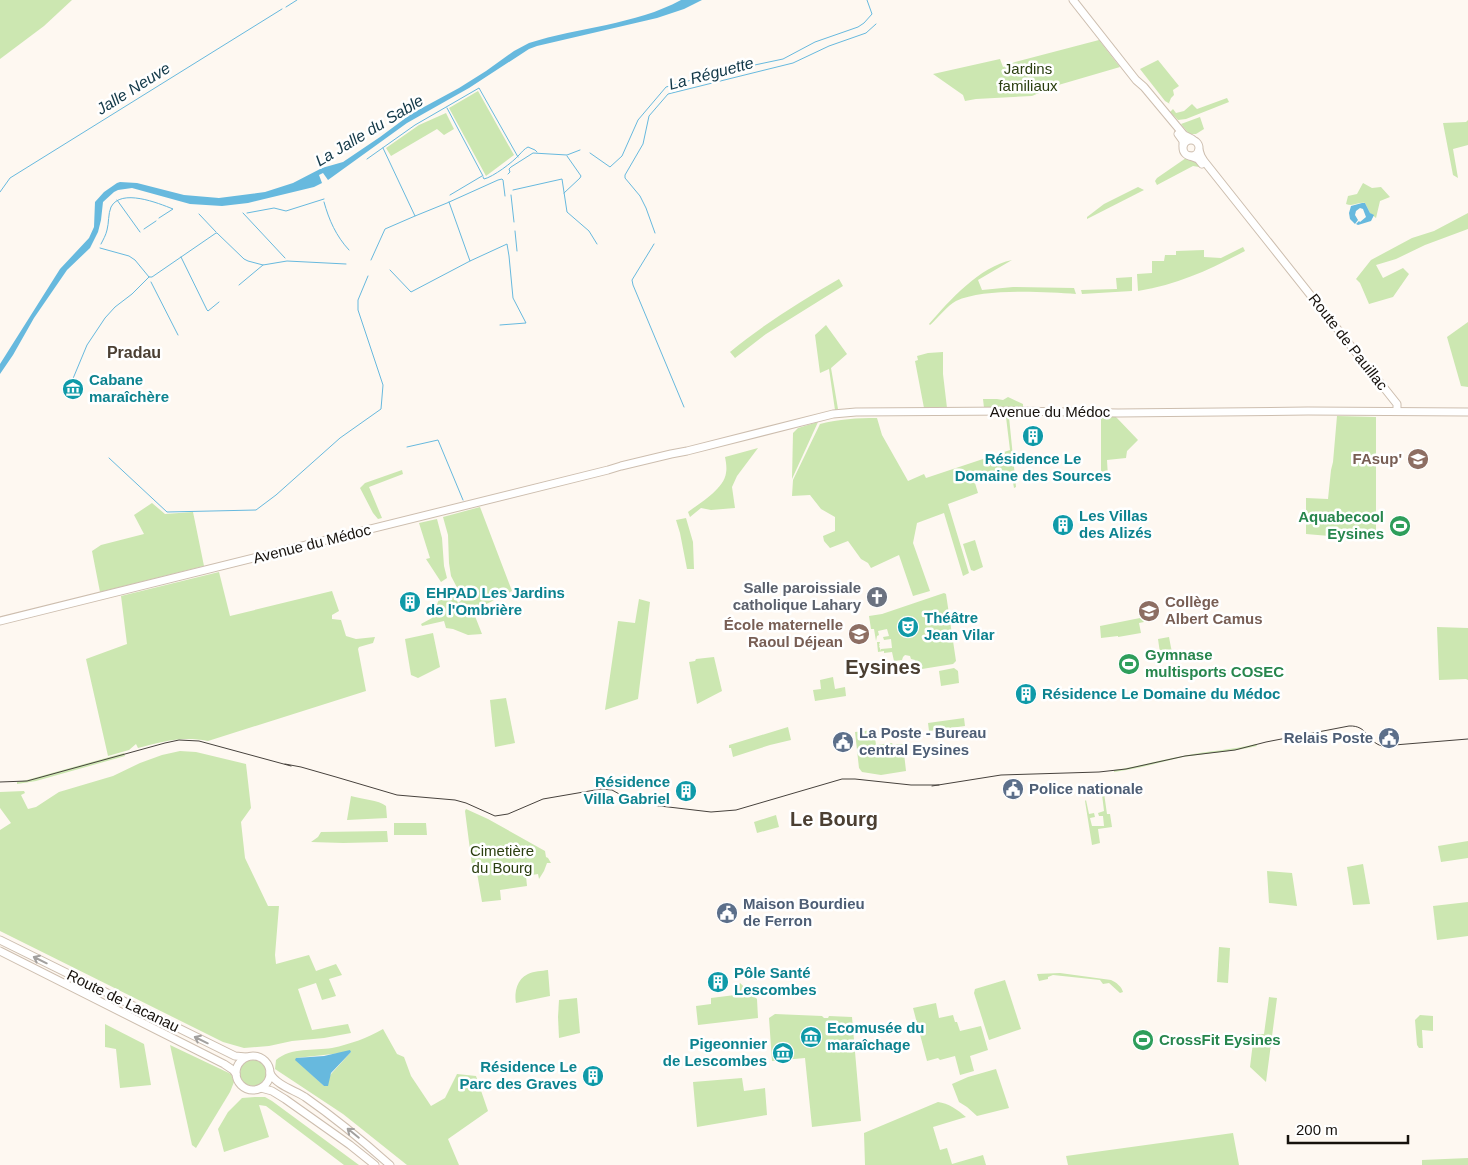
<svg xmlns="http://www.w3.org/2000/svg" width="1468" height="1165" font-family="Helvetica,sans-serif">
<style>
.green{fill:#cce7b1;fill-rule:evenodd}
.water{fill:#67b9de}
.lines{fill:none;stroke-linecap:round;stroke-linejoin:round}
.stream{stroke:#67b9de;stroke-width:1}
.major-casing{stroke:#cdbeaf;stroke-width:9}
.major{stroke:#fff;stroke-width:7}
.tram{stroke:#47423d;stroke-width:1}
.oneway{stroke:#a2a09e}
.labels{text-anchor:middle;stroke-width:5;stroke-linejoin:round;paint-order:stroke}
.park-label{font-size:15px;fill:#2b3f10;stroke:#fff}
.street-label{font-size:15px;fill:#16110c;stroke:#fff}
.culture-label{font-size:15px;font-weight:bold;fill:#0d838f;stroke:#fff;text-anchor:start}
.education-label{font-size:15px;font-weight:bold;fill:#785e54;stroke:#fff;text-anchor:end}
.leisure-label{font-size:15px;font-weight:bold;fill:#27864d;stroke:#fff;text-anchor:start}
.worship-label{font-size:15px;font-weight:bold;fill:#5b616d;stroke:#fff;text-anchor:end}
.service-label{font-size:15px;font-weight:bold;fill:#4e5e75;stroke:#fff;text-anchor:start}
.water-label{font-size:16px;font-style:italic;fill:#123848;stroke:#fff}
.neighbourhood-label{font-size:16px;font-weight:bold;fill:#4b3f32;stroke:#fff}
.district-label{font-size:20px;font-weight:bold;fill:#4b3f32;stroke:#fff}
</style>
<rect width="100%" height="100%" fill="#fef8f1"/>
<g class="green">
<polygon points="0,0 72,0 44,26 0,59"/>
<polygon points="1099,40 1120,67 1055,86 1032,96 976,99 965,101 963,95 933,74 1000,59 1003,67 1015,62"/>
<polygon points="1158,60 1179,86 1173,90 1174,95 1171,98 1169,103 1170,104 1165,101 1140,69"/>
<polygon points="478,91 514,155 486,176 449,108"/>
<polygon points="1227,98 1229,102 1186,119 1178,120 1170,112 1173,109 1176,113 1184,111 1192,104 1197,109"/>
<polygon points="446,113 454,129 444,135 437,129 391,156 386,148 419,125"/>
<polygon points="1200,117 1204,129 1196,134 1189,134 1181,124"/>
<polygon points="1468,120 1468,145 1453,149 1458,178 1453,175 1443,123 1466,122"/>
<polygon points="1186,158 1192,159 1202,165 1199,167 1193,166 1157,185 1155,181 1157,178"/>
<path d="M1363,183L1372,188L1381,187L1390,197L1380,201L1376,218L1370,213L1365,203C1358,202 1353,207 1346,204L1348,196L1357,194Z"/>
<polygon points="1138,187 1144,190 1087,219 1087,217 1104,204"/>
<polygon points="1468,213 1468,229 1425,245 1396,259 1376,265 1383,278 1403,268 1409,274 1393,297 1369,304 1360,283 1356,279 1371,260 1412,238 1434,231"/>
<path d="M1243,247L1245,251C1209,270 1179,284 1138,291L1137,274L1152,273V261H1164L1165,255H1176V251L1204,250V257L1221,258Z"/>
<path d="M1012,260L978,280L982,290L1013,287L1074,288L1076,294C1044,292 984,288 956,301C948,305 937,319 930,325L929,324C950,300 979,267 1012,260Z"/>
<polygon points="1132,277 1132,291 1082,294 1081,290 1117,289 1116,278"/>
<path d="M839,279L843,286L766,334L735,358L730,352C764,324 801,301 839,279Z"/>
<polygon points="1468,322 1468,387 1461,386 1447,337"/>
<polygon points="826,325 847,354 831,368 838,409 835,410 829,369 820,373 815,335"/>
<polygon points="943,352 943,374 947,408 924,408 915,361 918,360 917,356 928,353"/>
<polygon points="1008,397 1023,404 1023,408 984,408 983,399 997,399 1003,400"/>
<polygon points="1337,416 1376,417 1376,540 1306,534 1306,498 1328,499 1331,470 1333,462"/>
<path d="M1006,417H1009L1016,487L1014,488L1012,477L975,483L978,493L948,504L969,573L963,576L944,513L917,523L913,543L930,591L913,596L899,555L871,568L868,563L861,559L848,541L830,548L824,541L823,536L835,531V517L821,509L810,495L792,496L793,480L820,424C839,419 857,418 877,418L882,435L908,481L924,474L926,478L1010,450Z"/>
<polygon points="1101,417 1116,417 1138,440 1127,451 1126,458 1107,460 1108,477 1101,478"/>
<polygon points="818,422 792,479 793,433 798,428"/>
<path d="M758,448L737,476L732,487L735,508L711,510L701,508L690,517L688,512C700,503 724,489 726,473C727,468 726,462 725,457Z"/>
<polygon points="402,470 403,474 369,487 382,518 378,519 373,513 360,488 365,483"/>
<polygon points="152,503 165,514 193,512 204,566 100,592 92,551 101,545 144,534 134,515"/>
<polygon points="480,507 512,591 473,611 482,634 468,635 453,629 446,628 444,621 422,626 421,624 432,618 442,591 450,586 458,603 463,599 451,576 449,563 448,535 443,517"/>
<polygon points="686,518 693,542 694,569 687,569 680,533 676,520"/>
<polygon points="437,519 442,538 444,566 447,578 441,582 426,559 430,558 419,523"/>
<polygon points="975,540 983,567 974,571 971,570 963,544"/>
<path d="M219,572L230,616L332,591L339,611L332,615V619L341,620L346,636L356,639L375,637L373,643L359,647L358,649L366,691L208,741C182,736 164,741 138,748L136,744L129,750L108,756L86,659L127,644L121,596Z"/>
<polygon points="944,593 946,594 956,661 953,664 922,669 922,666 918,666 918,670 904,672 903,669 895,670 895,674 893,674 894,667 903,666 906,669 914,666 915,660 911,659 910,656 905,655 903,657 902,660 894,661 892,652 884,653 884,651 878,652 877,642 880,642 879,645 880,645 879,646 881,651 881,649 892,648 891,639 884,640 883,637 889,636 887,629 878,631 879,635 877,636 876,641 874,629 871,629 869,616 882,614"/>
<polygon points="639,599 650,602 638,699 605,710 618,621 635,623"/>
<polygon points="1140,618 1144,622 1139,623 1141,633 1118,637 1118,636 1101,638 1100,626"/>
<polygon points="1437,627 1468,628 1468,680 1466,679 1439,680"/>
<polygon points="433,633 440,667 418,678 411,675 405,639"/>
<polygon points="1169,637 1173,658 1161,660 1158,639"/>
<polygon points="714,657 722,691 697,704 689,662 695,661 696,659"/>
<polygon points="954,668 958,671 959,683 941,686 939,671"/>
<polygon points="833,677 835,689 845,687 846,696 815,701 813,690 821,689 820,680"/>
<polygon points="506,698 515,743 495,747 490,700"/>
<polygon points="964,718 965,726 929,731 928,723"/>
<polygon points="788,727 791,740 770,745 733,757 731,748 729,748 729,745"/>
<polygon points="874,730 876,745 892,743 893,745 903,744 906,771 881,775 862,772 859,768 855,732"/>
<path d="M1256,744L1257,746C1232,752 1208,753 1183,757C1160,762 1138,769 1114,772V770C1137,767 1160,760 1183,756C1207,751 1232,750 1256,744Z"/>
<polygon points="180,751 196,752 246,764 251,808 241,822 245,858 268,906 279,906 275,955 276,964 309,955 316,971 336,964 342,975 329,979 336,996 322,1000 316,983 298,989 312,1030 348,1024 351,1033 324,1038 292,1041 269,1046 244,1048 223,1042 0,931 0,830 11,823 0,808 0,792 24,791 25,793 21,795 28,809 36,807 59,792 113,776 140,763 162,755"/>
<polygon points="124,753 125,756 36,781 17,784 17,782 27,780"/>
<polygon points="1101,786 1103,786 1107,814 1110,814 1112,827 1098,829 1100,843 1092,845 1085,801 1086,800 1089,814 1094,813 1095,817 1090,818 1092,826 1104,826 1103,816 1099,816 1098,813 1104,811"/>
<path d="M351,796C361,799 379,800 386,806L387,818L347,820Z"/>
<polygon points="466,809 488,819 545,851 546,857 548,858 551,863 547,863 544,871 539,879 538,874 526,876 527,886 500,890 501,900 482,902 477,873 473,873 465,811"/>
<polygon points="776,815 779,827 757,833 754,822"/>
<polygon points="394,823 426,823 427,835 394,835"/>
<polygon points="387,831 388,842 343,843 311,842 318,837 321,832"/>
<polygon points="1468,841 1468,858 1441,862 1438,846"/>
<polygon points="1363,864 1370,904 1353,905 1347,867"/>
<polygon points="1267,871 1292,873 1297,906 1269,903"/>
<polygon points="1468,902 1468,936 1437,940 1433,906"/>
<polygon points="1219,947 1230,948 1228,983 1217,982"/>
<path d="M548,970L550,996L516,1003C514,992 517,979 528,974C534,971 542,971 548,970Z"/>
<path d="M1060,973L1111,980C1116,982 1122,987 1123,992L1120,993L1109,983L1103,984L1100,980L1053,975L1048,977V979L1039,981L1037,974Z"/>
<polygon points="1005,980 1021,1029 989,1040 974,993 975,989"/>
<polygon points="740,983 757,999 758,1018 698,1025 696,1006 711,1004 711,998 735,995 735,990"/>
<polygon points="1269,997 1277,998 1266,1082 1250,1067 1254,1034 1264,1034"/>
<polygon points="577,998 580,1033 559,1038 558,1017 559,1000"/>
<polygon points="936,1003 939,1018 953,1015 955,1022 957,1022 960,1031 981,1026 988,1050 970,1056 974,1071 960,1075 955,1056 940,1060 938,1058 927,1061 913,1008"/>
<polygon points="775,1014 822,1016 824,1018 828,1018 829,1016 852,1017 861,1121 812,1127 805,1058 772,1061 769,1018"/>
<polygon points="1420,1015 1433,1016 1433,1031 1422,1030 1423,1048 1419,1048 1417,1045 1415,1020"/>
<polygon points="105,1024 144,1044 151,1085 120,1088 116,1049 105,1047"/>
<path d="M383,1029L397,1054L404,1057L411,1076L431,1106L445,1098L457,1074L476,1076L488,1111L448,1139L459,1165H407L343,1114L275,1069L276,1060C291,1047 314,1051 332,1048C351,1044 367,1038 383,1029ZM351,1052L331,1074L324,1086L296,1060V1058Z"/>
<polygon points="170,1045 231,1074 234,1082 230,1092 196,1148 192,1145"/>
<circle cx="253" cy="1073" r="13"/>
<polygon points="996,1069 1009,1108 977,1116 967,1107 959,1102 952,1084 968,1077"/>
<polygon points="742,1078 744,1091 765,1088 767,1115 697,1127 693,1082"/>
<polygon points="255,1097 265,1097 272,1101 359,1165 344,1165 266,1106 259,1105 269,1137 224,1152 218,1129 228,1112 242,1098"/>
<path d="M938,1102C948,1103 958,1110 966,1117L933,1127L940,1150L947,1148L952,1164L983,1155L986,1165H865L864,1133Z"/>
<polygon points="1233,1133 1239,1165 1068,1165 1066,1156"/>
<polygon points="1468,1158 1468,1165 1422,1165 1422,1160"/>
</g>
<g class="water">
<path d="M681,0H702L684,9L657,18L537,46L529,49L469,88L407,123L328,180L323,173L319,175L322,183L314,187L248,203L222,206L190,204L132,188L118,190L114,192L103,202L101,220L98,232L90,248L67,270L34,318L13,355L0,374V364L60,269L89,238L94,227L95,202L104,192L117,183L120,182L137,183L184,195L219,198L265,192L293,183L322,168L343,162L380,137L411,114L459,88L486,71L514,51L529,43C579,27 635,25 681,0Z"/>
<polygon points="1362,203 1365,203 1370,213 1374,215 1371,221 1358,225 1356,224 1359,221 1360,222 1366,217 1363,209 1360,208 1356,211 1355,215 1358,220 1355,224 1350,219 1349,213 1351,206"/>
<polygon points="350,1050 351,1052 331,1073 328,1086 324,1086 295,1060 296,1058 324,1056"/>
</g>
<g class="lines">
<g class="stream">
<polyline points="286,7 297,0"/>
<polyline points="447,108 483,176"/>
<polyline points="383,148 415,216 447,203 498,180 502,179 503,180 505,196"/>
<polyline points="590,153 610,167 622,156 638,120 666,87 717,73 783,59 815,42 858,27 864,23 872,14 867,0"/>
<polyline points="367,159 415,125 479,88 518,157"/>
<polyline points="508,174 510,172 509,169 511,167 533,153 567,155 580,150"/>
<path d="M483,177L484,179C493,177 513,162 519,155C522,152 524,149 528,147L535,150L537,152"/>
<polyline points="513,190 562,179 567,212 589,231 597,244"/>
<polyline points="0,192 10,178 282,9"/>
<polyline points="564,193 580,178 581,176 567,156"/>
<polyline points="450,195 482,176"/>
<polyline points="511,195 514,222"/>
<polyline points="117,200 140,232"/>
<path d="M324,202C329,220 336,236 349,250"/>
<polyline points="449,202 470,261 507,244 509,256 513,298 526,323 500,325"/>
<polyline points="243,213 285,258"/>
<polyline points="247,213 274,208 286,211 324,199"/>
<polyline points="199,214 216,232"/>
<polyline points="144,229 156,221"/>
<polyline points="515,231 517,251"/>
<polyline points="655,233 646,208 640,196 625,178 625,175 643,144 649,116 668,94 793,63 829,46 866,33 876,24"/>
<path d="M101,244C103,240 106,235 107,230C109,223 108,214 111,207C121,188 158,203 173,209L159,218"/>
<polyline points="654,244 632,280 633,285 684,407"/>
<polyline points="100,248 129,256 135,260 149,277 152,277 216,233 217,233 244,259 248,261 263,265 287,261 346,264"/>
<polyline points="181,257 207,310 208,311 219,302"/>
<polyline points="371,260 385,229 415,216"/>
<polyline points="390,270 411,292 470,261"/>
<polyline points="151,282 178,335"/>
<polyline points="239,285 263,265"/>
<polyline points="72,381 87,345 105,318 115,307 132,294 149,277"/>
<polyline points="407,447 438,440 463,500"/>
<polyline points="109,458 167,512 256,510 276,495 340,438 381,409 383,385 358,310 358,300 368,276"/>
</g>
<g class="major-casing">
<g id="major">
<polyline points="1073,0 1136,80 1144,87 1184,135 1192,139"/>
<polyline points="1178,134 1183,141 1183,145"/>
<circle cx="1191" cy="148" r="8"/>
<polyline points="1199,150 1201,156 1204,161 1393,399 1397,404 1397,411"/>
<polyline points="1190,156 1198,159 1202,164"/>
<polyline points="0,621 608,470 621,466 671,454 687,451 833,414 856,412 1014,411 1118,413 1308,411 1468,412"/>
<polyline points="0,940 235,1056 246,1057"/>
<polyline points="0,951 224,1064 233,1070 236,1074"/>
<circle cx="253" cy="1073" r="17"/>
<path d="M270,1073C276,1085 294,1090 305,1097C335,1118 363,1141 390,1165"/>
<polyline points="261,1088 272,1091 285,1099 350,1145 375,1165"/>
</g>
</g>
<use href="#major" class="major"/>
<g class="tram">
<polyline points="285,764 301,767 336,777 397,795 455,800 466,803 495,816 508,814 543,799 601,789 612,790 632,801 643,804 711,812 736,810 842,779 855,779 911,785 939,785"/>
<polyline points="0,782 27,781 165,743 179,740 199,741 291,766"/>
<path d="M932,786L1001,775L1099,772L1126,769L1185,756L1235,750L1266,742L1349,726C1368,725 1367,742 1382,746L1468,739"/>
</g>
</g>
<defs><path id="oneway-shaft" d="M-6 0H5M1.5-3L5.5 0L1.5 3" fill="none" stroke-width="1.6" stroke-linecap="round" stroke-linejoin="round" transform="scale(1.25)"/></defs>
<g class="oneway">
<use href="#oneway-shaft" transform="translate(40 960) rotate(-154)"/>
<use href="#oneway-shaft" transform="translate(201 1040) rotate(-154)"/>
<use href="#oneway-shaft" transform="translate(353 1133) rotate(-141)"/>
</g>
<defs>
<g id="museum-disc" transform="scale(1.125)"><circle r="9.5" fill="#0f9aa8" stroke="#fff"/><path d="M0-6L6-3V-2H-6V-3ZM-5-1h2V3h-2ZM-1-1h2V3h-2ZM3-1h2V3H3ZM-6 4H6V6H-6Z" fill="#fff"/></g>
<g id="building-disc" transform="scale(1.125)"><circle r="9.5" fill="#0f9aa8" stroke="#fff"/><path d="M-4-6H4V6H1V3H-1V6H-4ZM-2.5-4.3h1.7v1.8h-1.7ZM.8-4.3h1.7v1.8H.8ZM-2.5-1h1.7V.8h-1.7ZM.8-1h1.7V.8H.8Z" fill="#fff"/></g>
<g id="university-disc" transform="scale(1.125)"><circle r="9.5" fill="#8d6e63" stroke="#fff"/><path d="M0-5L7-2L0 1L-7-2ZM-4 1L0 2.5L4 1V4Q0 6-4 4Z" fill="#fff"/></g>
<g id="stadium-disc" transform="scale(1.125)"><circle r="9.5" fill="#2e9e5b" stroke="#fff"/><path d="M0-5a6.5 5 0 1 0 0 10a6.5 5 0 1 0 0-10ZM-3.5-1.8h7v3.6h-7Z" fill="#fff"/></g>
<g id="church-disc" transform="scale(1.125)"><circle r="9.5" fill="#6b7280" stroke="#fff"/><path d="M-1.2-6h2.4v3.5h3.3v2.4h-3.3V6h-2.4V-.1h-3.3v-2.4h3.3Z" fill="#fff"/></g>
<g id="school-disc" transform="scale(1.125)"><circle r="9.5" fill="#8d6e63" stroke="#fff"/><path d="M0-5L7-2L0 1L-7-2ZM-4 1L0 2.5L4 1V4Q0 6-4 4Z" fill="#fff"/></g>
<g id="theatre-disc" transform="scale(1.125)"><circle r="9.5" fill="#0f9aa8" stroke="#fff"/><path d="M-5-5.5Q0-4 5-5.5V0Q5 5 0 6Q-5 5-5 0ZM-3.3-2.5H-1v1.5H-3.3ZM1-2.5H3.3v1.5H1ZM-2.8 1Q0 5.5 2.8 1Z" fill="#fff"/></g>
<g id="civic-disc" transform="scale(1.125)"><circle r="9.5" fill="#5c6f8a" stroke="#fff"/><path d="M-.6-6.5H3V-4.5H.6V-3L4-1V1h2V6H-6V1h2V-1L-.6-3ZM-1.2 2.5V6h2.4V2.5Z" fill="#fff"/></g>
</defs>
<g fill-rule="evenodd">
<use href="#museum-disc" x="73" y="389"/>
<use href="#building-disc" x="1033" y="436"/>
<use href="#university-disc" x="1418" y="459"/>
<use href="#building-disc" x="1063" y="525"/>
<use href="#stadium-disc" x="1400" y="526"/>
<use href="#church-disc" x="877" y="597"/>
<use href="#building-disc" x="410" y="602"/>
<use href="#school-disc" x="1149" y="611"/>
<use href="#theatre-disc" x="908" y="627"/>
<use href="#school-disc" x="859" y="634"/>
<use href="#stadium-disc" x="1129" y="664"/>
<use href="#building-disc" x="1026" y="694"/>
<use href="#civic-disc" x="1389" y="738"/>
<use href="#civic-disc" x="843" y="742"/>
<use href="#civic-disc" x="1013" y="789"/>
<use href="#building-disc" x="686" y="791"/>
<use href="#civic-disc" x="727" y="913"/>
<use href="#building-disc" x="718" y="982"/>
<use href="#museum-disc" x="811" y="1037"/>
<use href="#stadium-disc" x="1143" y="1040"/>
<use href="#museum-disc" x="783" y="1053"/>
<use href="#building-disc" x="593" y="1076"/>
</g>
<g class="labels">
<g class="park-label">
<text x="1028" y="74">Jardins<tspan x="1028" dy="17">familiaux</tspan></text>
<text x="502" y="856">Cimetière<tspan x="502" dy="17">du Bourg</tspan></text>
</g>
<g class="street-label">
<text transform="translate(1348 342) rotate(52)" y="5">Route de Pauillac</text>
<text x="1050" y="417">Avenue du Médoc</text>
<text transform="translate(312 544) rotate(-14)" y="5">Avenue du Médoc</text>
<text transform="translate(123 1001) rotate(26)" y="5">Route de Lacanau</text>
</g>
<g class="culture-label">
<text x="89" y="385">Cabane<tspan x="89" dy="17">maraîchère</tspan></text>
<text x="1033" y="464" text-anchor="middle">Résidence Le<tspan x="1033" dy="17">Domaine des Sources</tspan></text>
<text x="1079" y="521">Les Villas<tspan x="1079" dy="17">des Alizés</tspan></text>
<text x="426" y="598">EHPAD Les Jardins<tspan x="426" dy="17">de l'Ombrière</tspan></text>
<text x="924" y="623">Théâtre<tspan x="924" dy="17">Jean Vilar</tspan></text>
<text x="1042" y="699">Résidence Le Domaine du Médoc</text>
<text x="670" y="787" text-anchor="end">Résidence<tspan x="670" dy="17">Villa Gabriel</tspan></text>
<text x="734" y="978">Pôle Santé<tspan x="734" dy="17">Lescombes</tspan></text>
<text x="827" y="1033">Ecomusée du<tspan x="827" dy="17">maraîchage</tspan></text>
<text x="767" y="1049" text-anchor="end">Pigeonnier<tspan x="767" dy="17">de Lescombes</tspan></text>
<text x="577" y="1072" text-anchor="end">Résidence Le<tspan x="577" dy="17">Parc des Graves</tspan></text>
</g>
<g class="education-label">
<text x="1402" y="464">FAsup'</text>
<text x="1165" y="607" text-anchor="start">Collège<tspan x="1165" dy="17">Albert Camus</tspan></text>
<text x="843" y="630">École maternelle<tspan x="843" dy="17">Raoul Déjean</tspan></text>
</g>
<g class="leisure-label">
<text x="1384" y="522" text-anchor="end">Aquabecool<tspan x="1384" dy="17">Eysines</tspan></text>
<text x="1145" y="660">Gymnase<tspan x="1145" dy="17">multisports COSEC</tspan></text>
<text x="1159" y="1045">CrossFit Eysines</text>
</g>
<g class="worship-label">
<text x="861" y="593">Salle paroissiale<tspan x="861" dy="17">catholique Lahary</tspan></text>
</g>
<g class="service-label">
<text x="859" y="738">La Poste - Bureau<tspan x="859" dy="17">central Eysines</tspan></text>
<text x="1373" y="743" text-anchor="end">Relais Poste</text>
<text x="1029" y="794">Police nationale</text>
<text x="743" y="909">Maison Bourdieu<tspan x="743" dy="17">de Ferron</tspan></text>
</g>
<g class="water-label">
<text transform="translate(711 73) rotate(-15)" y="6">La Réguette</text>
<text transform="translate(133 88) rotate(-32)" y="6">Jalle Neuve</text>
<text transform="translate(369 130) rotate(-31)" y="6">La Jalle du Sable</text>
</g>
<g class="neighbourhood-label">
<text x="134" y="358">Pradau</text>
</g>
<g class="district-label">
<text x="883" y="674">Eysines</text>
<text x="834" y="826">Le Bourg</text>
</g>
</g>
<path d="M1288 1135v8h120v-8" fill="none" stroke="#16110c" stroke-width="2.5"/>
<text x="1296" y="1135" font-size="15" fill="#16110c" stroke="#ffffff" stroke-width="4" paint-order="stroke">200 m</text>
</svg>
